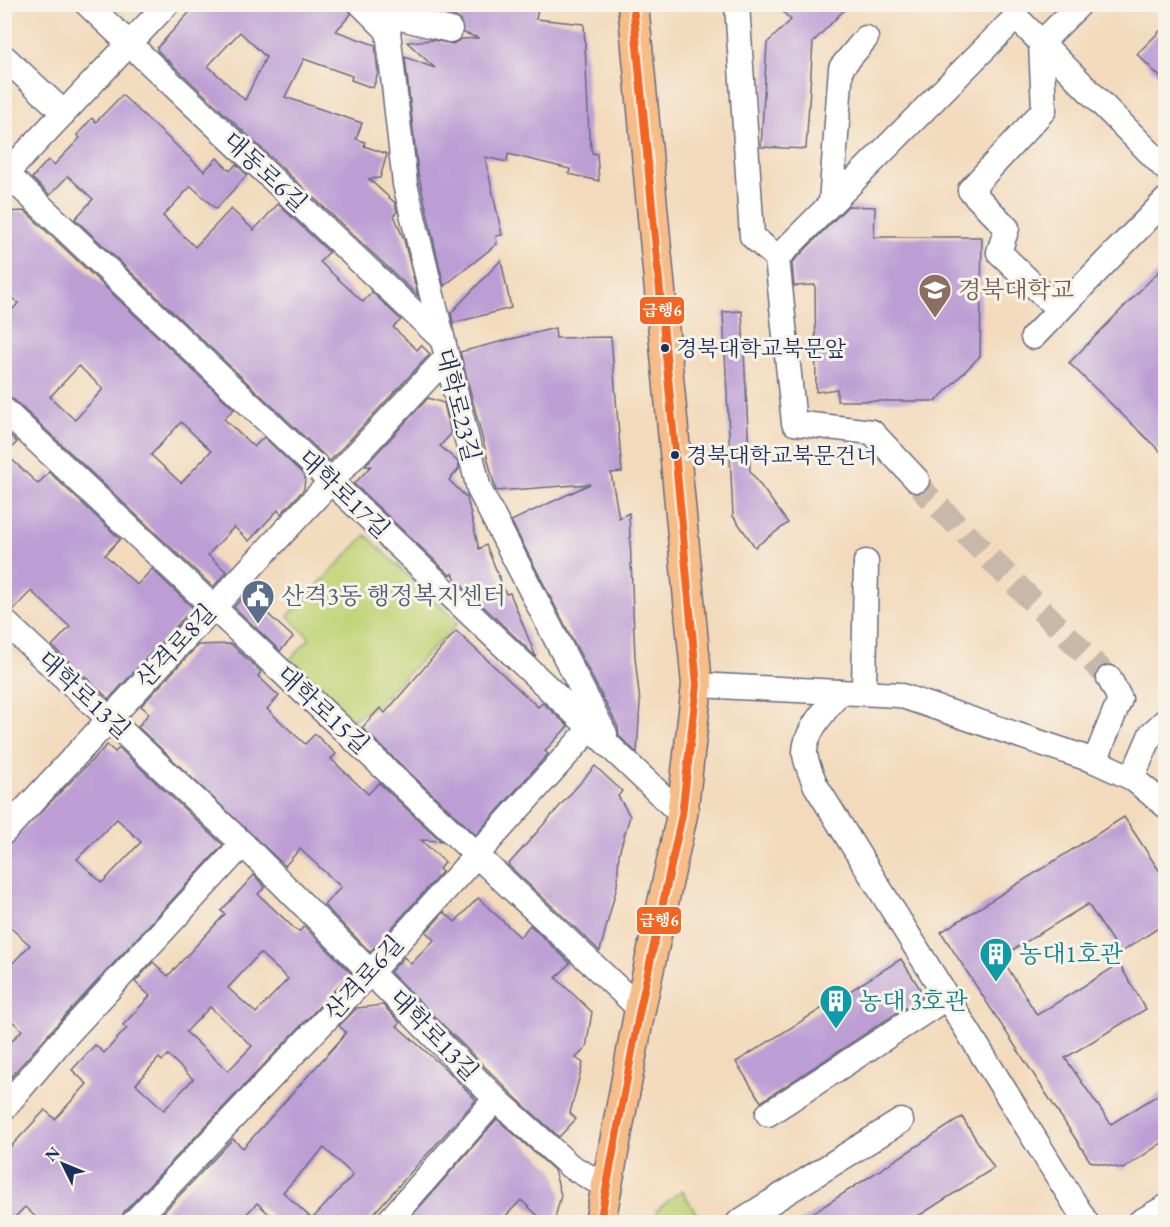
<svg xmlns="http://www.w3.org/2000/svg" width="1170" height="1227" font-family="'EB Garamond','Noto Serif KR',serif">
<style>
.green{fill:#c1d376;stroke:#6e816a;stroke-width:1.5}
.building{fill:#bc9ed4;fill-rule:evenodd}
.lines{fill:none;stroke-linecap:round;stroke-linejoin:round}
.minor-tunnel{stroke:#c8b8a9;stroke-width:24;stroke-dasharray:24 12;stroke-linecap:butt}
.minor-casing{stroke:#676b7f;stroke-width:27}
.major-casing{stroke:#676b7f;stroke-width:33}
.minor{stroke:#fff;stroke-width:24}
.major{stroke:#f7bd88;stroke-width:30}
.bus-1-casing{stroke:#f7f3e8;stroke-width:12}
.bus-1{stroke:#f26522;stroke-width:8}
.bus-dot{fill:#1b2f5e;stroke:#f7f3e8;stroke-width:2}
.labels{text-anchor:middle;stroke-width:6;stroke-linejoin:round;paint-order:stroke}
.bus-label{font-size:22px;fill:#1b2f5e;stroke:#f7f3e8;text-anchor:start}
.street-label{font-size:24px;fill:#1b2f5e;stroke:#f7f3e8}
.education-label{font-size:24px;fill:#785e54;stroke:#f7f3e8;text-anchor:start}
.service-label{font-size:24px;fill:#4e5e75;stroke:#f7f3e8;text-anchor:start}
.culture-label{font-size:24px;fill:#0d838f;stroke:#f7f3e8;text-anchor:start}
.line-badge{stroke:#f7f3e8;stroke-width:2}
.badge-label{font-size:16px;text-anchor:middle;font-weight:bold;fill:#fff}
</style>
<rect width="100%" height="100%" fill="#f7f3e8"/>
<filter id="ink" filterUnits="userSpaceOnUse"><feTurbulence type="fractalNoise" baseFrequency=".0167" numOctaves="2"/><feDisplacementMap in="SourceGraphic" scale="12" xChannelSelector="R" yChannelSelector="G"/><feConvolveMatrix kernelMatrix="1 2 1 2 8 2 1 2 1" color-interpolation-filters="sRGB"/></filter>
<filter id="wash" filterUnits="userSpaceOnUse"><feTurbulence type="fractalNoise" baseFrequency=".008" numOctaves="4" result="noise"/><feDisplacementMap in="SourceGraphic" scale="24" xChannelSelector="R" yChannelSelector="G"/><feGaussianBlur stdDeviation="1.35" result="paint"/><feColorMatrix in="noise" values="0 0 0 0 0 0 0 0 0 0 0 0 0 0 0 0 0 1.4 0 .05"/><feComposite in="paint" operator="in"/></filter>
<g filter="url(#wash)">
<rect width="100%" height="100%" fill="#f3dabc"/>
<g class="green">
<polygon points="366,535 458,623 377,704 346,724 284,666 310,638 288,616"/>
<polygon points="682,1190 701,1222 655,1222 657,1210"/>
</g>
<g id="blocks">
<g class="building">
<path d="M197,4H347L351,14L336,31L375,45L378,73L373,88L351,80L352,76L304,59L285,97L362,123L356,139L365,142L364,146L387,154L380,178L369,179L395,203L397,212L394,215L404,240L418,296L158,51L157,48ZM240,32L266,57L245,100L208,66Z"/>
<polygon points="411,4 539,4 536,19 584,24 589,134 592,153 597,154 599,181 569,174 570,169 508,154 507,162 485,157 502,235 496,236 497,244 444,286 418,173 405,57 435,68 407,42 433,40 453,44 461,39 479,38 464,33 460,20 454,16"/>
<polygon points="775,4 850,4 813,42 806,149 761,147 767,43 791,20"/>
<polygon points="1166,25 1166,83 1137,54"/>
<polygon points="122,95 204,171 217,158 230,171 236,164 247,175 216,209 191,186 163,216 195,247 231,209 254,230 278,204 329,252 320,262 363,302 372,292 401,320 393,327 417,350 421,345 430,354 330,461 75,219 93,199 68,176 50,195 32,178 48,160 54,165 80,138 77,135 92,118 96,122"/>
<polygon points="848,206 875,207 874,237 982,237 980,356 936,401 837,401 837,389 816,392 815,285 794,286 792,263"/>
<path d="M25,211L234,409L224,419L254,447L264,437L305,476L304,489L281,514L278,510L249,541L234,527L208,555L227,572L213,587L14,400L4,396V320L18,303L4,291V212ZM79,366L103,389L75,420L50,397ZM181,422L211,451L181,483L151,455Z"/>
<polygon points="501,260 511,308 453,323 451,313"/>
<polygon points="1166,264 1166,457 1069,363"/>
<polygon points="742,311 750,471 788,523 755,547 733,516 723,312"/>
<polygon points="555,328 556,338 611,337 622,472 611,473 619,518 629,513 635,657 640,703 637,753 619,736 618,727 511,521 590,484 496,491 460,352"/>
<polygon points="428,398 444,403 451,434 440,446 458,462 459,469 449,480 467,498 479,549 486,545 506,594 510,593 536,657 456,580 453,573 450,575 354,484 371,466 365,466"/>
<polygon points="4,430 17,442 6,454 38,484 49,472 120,539 105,555 137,585 152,569 193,608 109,699 52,646 70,627 31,591 13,610 4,607"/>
<polygon points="246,594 293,637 280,651 234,607"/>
<polygon points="456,631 538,707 543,703 568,726 545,751 548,754 476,835 362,728 380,708 385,713"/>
<polygon points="231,644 261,672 258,676 279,696 267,709 305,744 315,734 336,754 331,759 368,794 379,783 441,841 421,840 445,862 439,869 442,872 370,952 324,905 341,887 300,849 285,866 138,727 149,713 141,706 198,645"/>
<path d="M107,745L115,752L119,748L223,845L51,1031L4,1085V1049L22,1030L4,1014V972L30,945L4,922V849ZM117,819L141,842L102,883L77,859Z"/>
<polygon points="595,766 622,791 618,796 630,816 619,853 617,886 600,951 508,865"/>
<polygon points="1124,817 1166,881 1166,923 1120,953 1088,904 1001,957 1037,1015 1119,964 1146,1009 1065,1058 1111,1124 1166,1090 1166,1140 1123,1169 1090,1161 941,932"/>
<path d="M254,875L265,887L258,894L296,930L300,931L304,926L351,973L124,1212L120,1222H41L25,1207L10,1222H4V1154L45,1110L55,1119L87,1084L72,1070L95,1045L104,1053L127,1028L123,1025L150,996L135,982L153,962L168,976L225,914L221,911ZM260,953L288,979L256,1013L228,988ZM210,1007L252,1046L228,1071L186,1032ZM168,1055L193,1079L164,1110L136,1084L159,1058L162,1061Z"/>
<polygon points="478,898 520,937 530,925 570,963 556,978 592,1012 586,1048 576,1058 583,1063 570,1113 576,1119 559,1137 517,1099 390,972 404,957 411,964 434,940 426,932 444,912 455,922"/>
<polygon points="901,959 924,995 761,1102 736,1062"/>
<path d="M383,1005L400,1023L397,1026L450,1073L476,1100L366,1222H278L257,1203L239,1222H161L157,1219L233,1139L243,1148L342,1038L346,1032L339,1026L357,1008ZM324,1148L353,1175L312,1219L283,1192Z"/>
<polygon points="962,1117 994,1168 909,1222 799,1222"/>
<polygon points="497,1119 554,1170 561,1195 554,1222 545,1222 521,1200 500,1222 413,1222 409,1219"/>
</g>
</g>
</g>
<g filter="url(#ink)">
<use href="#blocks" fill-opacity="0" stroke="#676b7f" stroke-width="1.5"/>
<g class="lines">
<polyline class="minor-tunnel" points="917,480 926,494 1109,678"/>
<g class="minor-casing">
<g id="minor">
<polyline points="87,4 442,339"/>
<polyline points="361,4 388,31"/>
<polyline points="397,4 388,31 405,184 479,489 605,734"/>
<polyline points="737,4 752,236 777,258 794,423 872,432 917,480"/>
<polyline points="393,16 450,30"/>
<polyline points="4,57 64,113"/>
<polyline points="7,174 682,815"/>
<polyline points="4,176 167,4"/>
<polyline points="831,203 841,68 866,38"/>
<polyline points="777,258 1016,17 1166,169"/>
<polyline points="1059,310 999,252 1007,228 970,190 1044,110 1041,43 1080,4"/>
<polyline points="1033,337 1166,200"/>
<polyline points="4,410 640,1009"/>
<polyline points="4,621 243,844 496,1099 570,1166 607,1187"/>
<polyline points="697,685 899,695 1095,761 1132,778 1166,806"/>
<path d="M840,692C827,709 804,731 805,754C806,764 812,776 816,786L1086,1222"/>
<polyline points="864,692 866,562"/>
<polyline points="1095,761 1120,699 1109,678"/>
<polyline points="1132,778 1151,734 1166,720"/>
<polyline points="4,832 447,357"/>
<polyline points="4,1108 61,1041 243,844"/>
<polyline points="768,1114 946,998"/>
<polyline points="134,1222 371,972 590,729"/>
<polyline points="388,1222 496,1099"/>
<polyline points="739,1222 901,1121"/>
<polyline points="1140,1222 1166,1207"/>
</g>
</g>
<g class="major-casing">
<polyline id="major" points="600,1222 640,1009 682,815 697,685 633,4"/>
</g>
<use href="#minor" class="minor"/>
<use href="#major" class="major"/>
<g class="bus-1-casing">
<polyline id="bus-1" points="600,1222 640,1009 682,815 697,685 633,4"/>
</g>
<use href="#bus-1" class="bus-1"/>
</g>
</g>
<defs>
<g id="university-pin" transform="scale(1.725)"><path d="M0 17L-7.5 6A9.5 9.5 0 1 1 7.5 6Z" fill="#8d6e63" stroke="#f7f3e8"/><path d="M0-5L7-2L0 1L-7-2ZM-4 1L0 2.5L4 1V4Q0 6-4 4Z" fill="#fff"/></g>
<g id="civic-pin" transform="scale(1.725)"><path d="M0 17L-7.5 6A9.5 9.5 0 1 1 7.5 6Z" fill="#5c6f8a" stroke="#f7f3e8"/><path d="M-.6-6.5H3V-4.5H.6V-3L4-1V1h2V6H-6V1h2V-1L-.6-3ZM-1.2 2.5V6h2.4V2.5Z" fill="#fff"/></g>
<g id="building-pin" transform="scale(1.725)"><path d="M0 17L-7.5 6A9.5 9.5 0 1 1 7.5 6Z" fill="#0f9aa8" stroke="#f7f3e8"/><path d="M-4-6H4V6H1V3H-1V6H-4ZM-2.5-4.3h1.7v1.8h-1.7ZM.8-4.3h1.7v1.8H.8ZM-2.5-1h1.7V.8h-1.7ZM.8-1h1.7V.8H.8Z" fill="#fff"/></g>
</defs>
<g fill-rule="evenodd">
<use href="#university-pin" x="935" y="290"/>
<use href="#civic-pin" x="258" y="596"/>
<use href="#building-pin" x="996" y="954"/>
<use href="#building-pin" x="836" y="1001"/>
</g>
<g class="bus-dot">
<circle cx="665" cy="348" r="5"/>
<circle cx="675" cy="455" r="5"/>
</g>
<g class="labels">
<g class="bus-label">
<text x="676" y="356">경북대학교북문앞</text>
<text x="686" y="463">경북대학교북문건너</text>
</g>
<g class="street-label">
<text transform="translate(265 172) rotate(43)" y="8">대동로6길</text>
<text transform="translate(458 405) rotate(76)" y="8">대학로23길</text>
<text transform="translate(344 494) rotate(44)" y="8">대학로17길</text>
<text transform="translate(176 646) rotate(-47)" y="8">산격로8길</text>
<text transform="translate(84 695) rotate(43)" y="8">대학로13길</text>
<text transform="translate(323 710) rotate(43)" y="8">대학로15길</text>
<text transform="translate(364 978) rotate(-48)" y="8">산격로6길</text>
<text transform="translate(434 1035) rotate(46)" y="8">대학로13길</text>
</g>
<g class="education-label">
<text x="958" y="298">경북대학교</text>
</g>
<g class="service-label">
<text x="281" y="604">산격3동 행정복지센터</text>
</g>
<g class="culture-label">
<text x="1019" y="962">농대1호관</text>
<text x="859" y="1009">농대 3호관</text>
</g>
</g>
<g class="line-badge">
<rect x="639" y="296" width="46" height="29" rx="6" fill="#f26522"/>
<rect x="636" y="906" width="46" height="29" rx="6" fill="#f26522"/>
</g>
<g class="badge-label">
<text x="662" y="316">급행6</text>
<text x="659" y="926">급행6</text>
</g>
<rect width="1170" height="1227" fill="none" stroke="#f7f3e8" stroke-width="24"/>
<g transform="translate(63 1164) rotate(313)" stroke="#f7f3e8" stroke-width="4.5" paint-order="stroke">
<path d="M0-4.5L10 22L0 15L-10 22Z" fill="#1b2f5e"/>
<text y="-9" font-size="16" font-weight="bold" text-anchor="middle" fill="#1b2f5e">N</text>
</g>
</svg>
